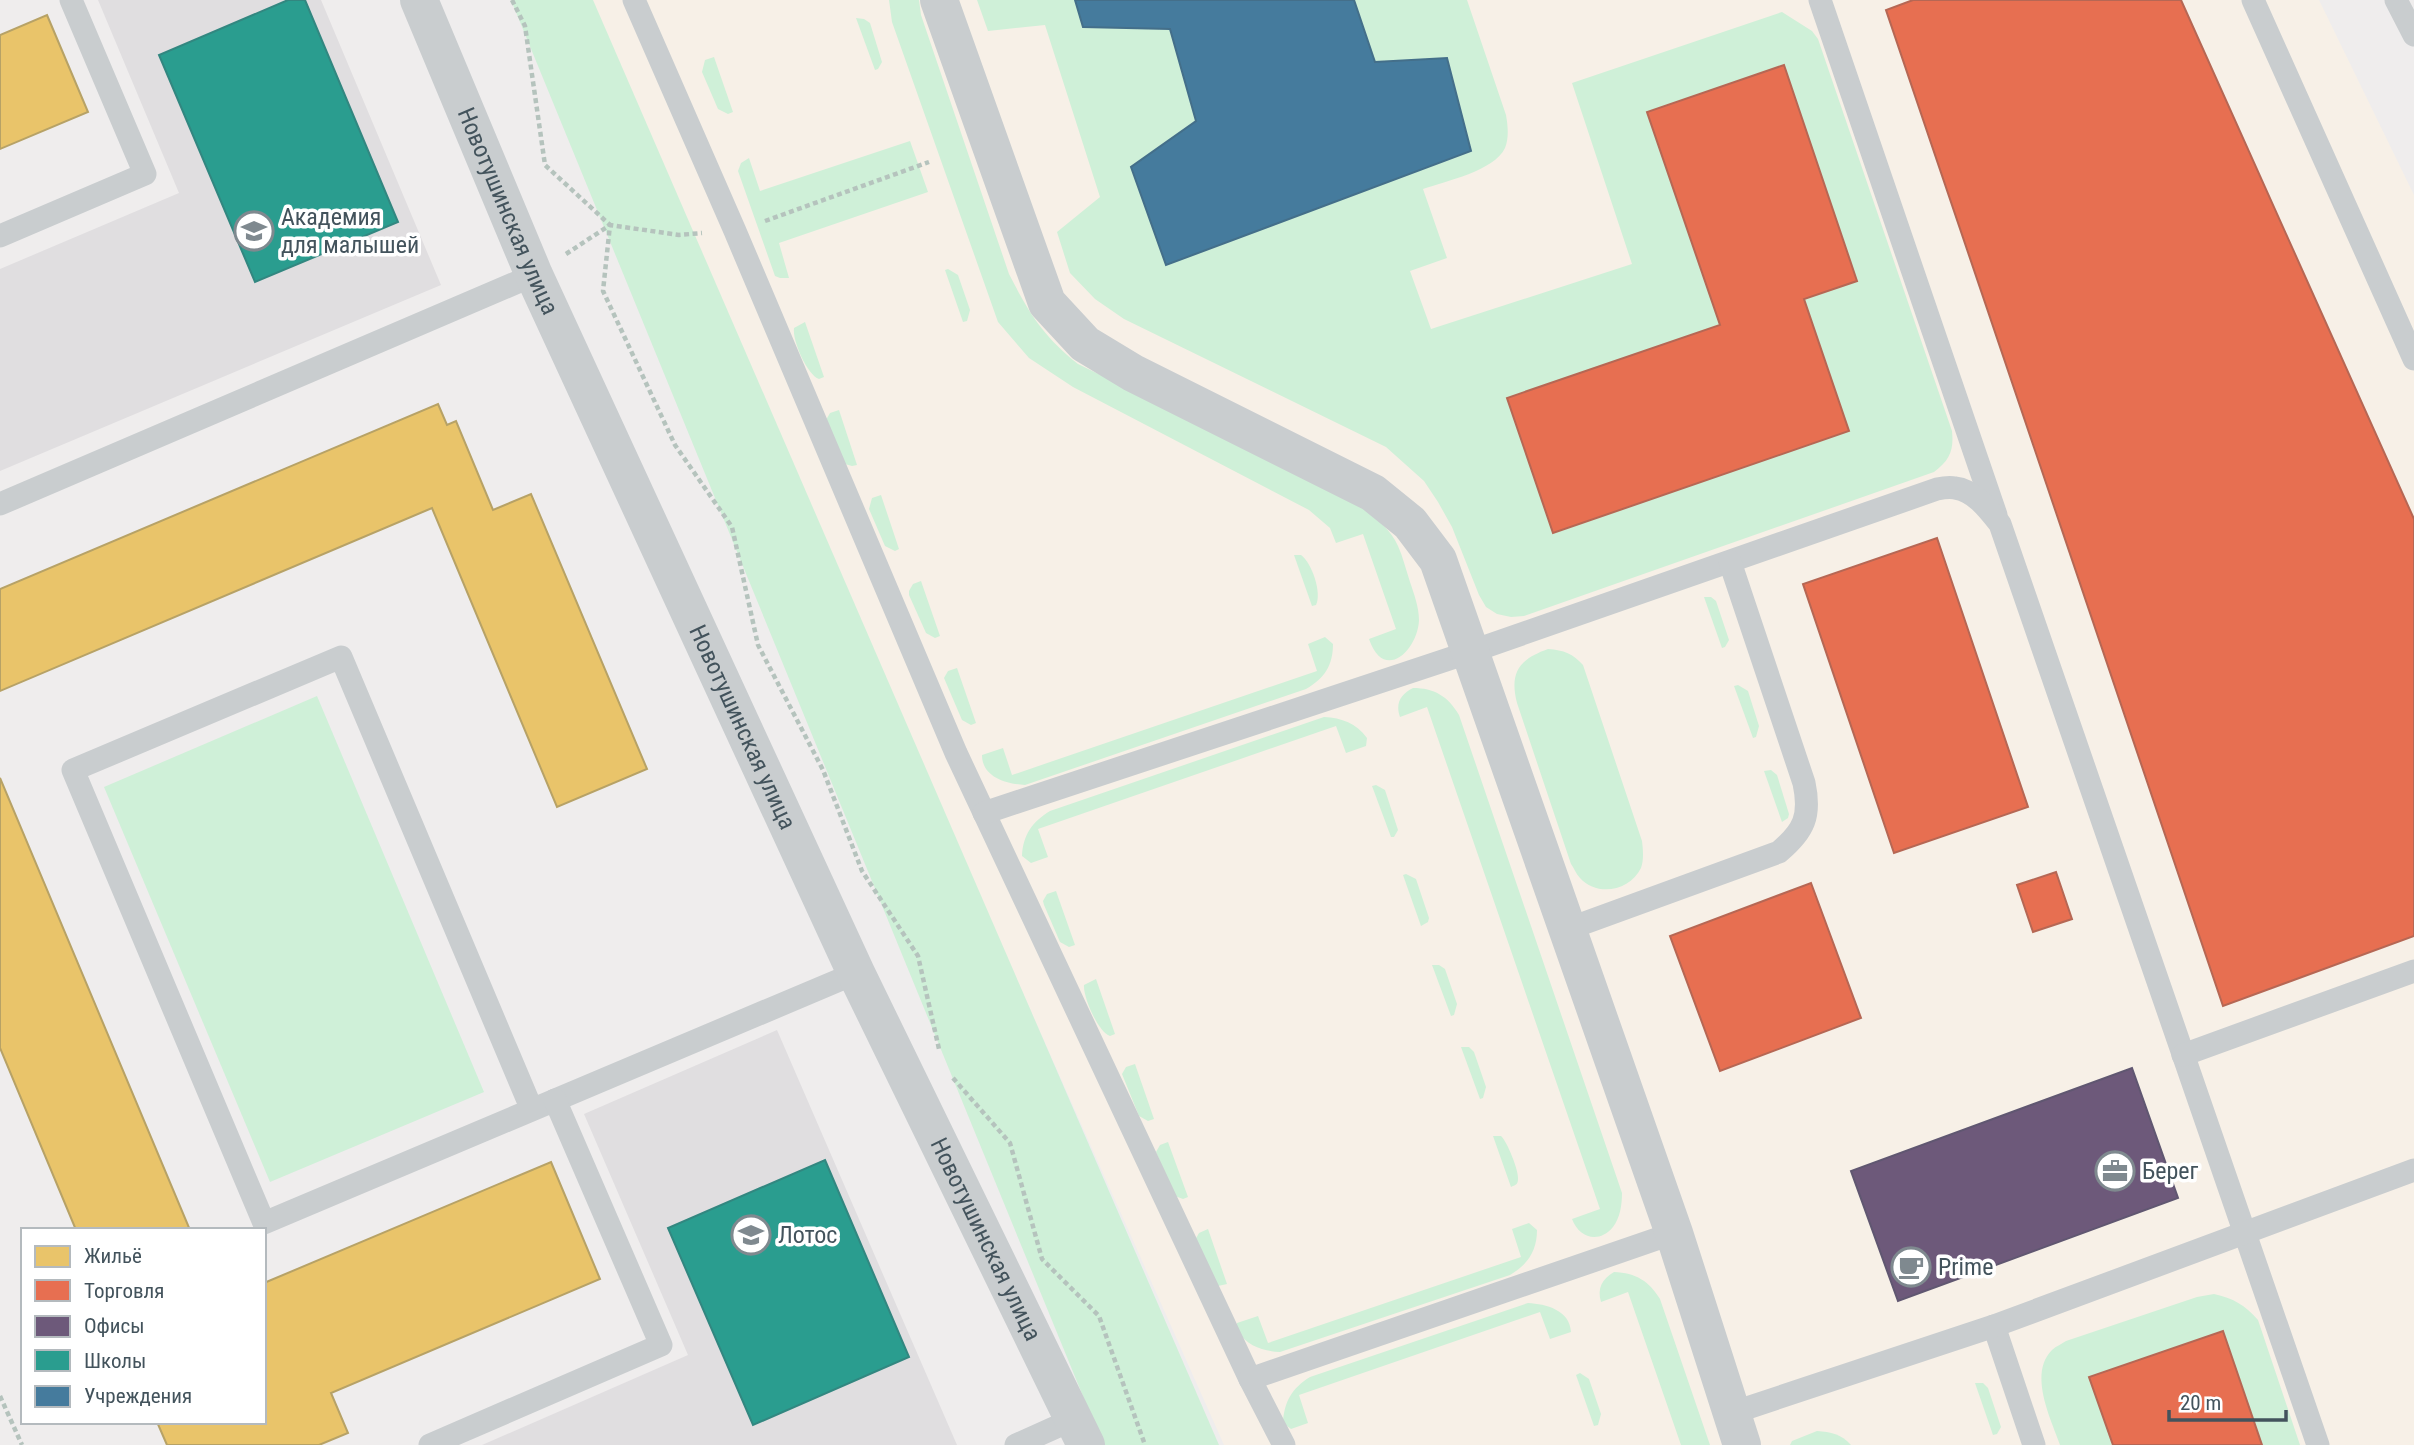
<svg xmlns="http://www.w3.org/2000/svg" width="2414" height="1445" font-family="'Roboto Condensed',sans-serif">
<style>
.commercial{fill:#f7f0e7}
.education{fill:#e0dee0}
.green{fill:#cff0d8}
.homes{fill:#e9c46a;stroke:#b7a266;stroke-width:2}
.shops{fill:#e76f51;stroke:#b66754;stroke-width:2}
.offices{fill:#6d597a;stroke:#605771;stroke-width:2}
.schools{fill:#2a9d8f;stroke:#328780;stroke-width:2}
.public{fill:#457b9d;stroke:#446f8a;stroke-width:2}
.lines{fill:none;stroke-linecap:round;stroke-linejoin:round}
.path{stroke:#b5c3bd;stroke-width:4.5;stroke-dasharray:5 3.5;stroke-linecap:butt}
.service{stroke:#c9cdcf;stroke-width:23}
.minor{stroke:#c9cdcf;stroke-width:38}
.labels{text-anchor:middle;stroke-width:7;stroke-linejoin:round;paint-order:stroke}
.street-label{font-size:24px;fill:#43535c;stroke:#fff}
.poi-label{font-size:24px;fill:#43535c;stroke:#fff;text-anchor:start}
</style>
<rect width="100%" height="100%" fill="#efeded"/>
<polygon class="commercial" points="575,0 2319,0 2414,195 2414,1445 1224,1445 953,836"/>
<g class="education">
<polygon points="98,0 321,0 441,285 0,471 0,269 179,193"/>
<polygon points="777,1030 957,1445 482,1445 688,1355 584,1114"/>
</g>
<g class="green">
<polygon points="511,0 593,0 1219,1445 1103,1445"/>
<path d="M889,0H919L921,15L1009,274C1029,313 1043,336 1078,364L1348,495C1365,510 1389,525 1398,546C1403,557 1406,570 1410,582C1414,594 1419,607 1419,620C1418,650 1384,683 1369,639L1396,629L1363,534L1336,543L1330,528L1309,510L1073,387L1029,358L998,322L892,22Z"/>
<path d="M977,0H1467L1506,115C1508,126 1509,138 1505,148C1494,171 1446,181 1423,189L1447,258L1410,271L1431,329L1632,264L1572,83L1782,12L1812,31L1818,39L1952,431C1954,450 1950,460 1934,472L1524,616L1511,617L1497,614L1486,607L1479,595L1452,527L1438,502L1424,481L1386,447L1124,319L1095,299L1070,273L1057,232L1100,197L1045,25L988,31Z"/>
<polygon points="856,18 864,19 870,23 882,62 878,69 875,70"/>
<polygon points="714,57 733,112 728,114 718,109 702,72 705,60"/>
<polygon points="910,141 928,192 779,243 789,278 780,278 775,276 738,171 741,163 749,158 760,191"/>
<polygon points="948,269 958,275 970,310 967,321 963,322 945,270"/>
<path d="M805,322L824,377L819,379C807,375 792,340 794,328Z"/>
<polygon points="839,410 857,465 852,466 845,464 826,420 830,413"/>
<polygon points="881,495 899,549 895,551 885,546 869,509 872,498"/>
<path d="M1294,555H1301C1312,563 1322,593 1316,605L1312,606Z"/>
<polygon points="921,581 940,636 935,638 926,633 909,595 909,591 913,584"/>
<polygon points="1704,597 1711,597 1716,601 1729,640 1725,647 1722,648"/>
<path d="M1325,637L1333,644C1333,665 1325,678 1306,689L1025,785C1006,784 982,777 982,755L1003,748L1012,775L1317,671L1308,644Z"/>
<path d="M1548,649C1564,650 1573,654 1583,665L1642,841C1643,849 1644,860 1641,868C1630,891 1597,897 1580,878C1576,874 1574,868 1571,864L1517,703C1509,672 1520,659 1548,649Z"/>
<polygon points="957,668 976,723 971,725 962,720 944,678 948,671"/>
<polygon points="1738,685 1748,691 1759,726 1756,737 1753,738 1734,686"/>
<path d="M1413,688C1434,688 1448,696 1459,715L1622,1193C1622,1205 1620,1218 1613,1227C1599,1244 1579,1238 1572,1219L1600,1209L1427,707L1400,717C1395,703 1401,694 1413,688Z"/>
<polygon points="317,696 484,1092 270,1182 104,787"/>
<path d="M1324,717C1342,718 1356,723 1367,738L1366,746L1346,753L1336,726L1038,829L1048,857L1031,863L1022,856C1023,835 1032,822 1050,811Z"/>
<polygon points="1771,770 1777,775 1789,814 1788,818 1782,822 1764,771"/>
<polygon points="1376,785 1385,790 1398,830 1394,837 1391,837 1372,786"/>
<polygon points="1406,874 1416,879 1429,918 1428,922 1421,926 1403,875"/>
<polygon points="1056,891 1075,945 1069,947 1060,942 1044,905 1043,901 1047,894"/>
<polygon points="1432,965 1439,965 1445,969 1457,1004 1454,1015 1451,1016"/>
<path d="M1096,979L1115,1034L1110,1036C1098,1032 1083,997 1084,985Z"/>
<polygon points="1461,1047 1469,1047 1474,1052 1486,1087 1483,1098 1480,1099"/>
<polygon points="1135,1064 1154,1119 1148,1121 1139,1116 1122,1074 1126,1067"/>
<path d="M1493,1136H1501C1507,1141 1519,1171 1518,1179C1518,1185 1515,1185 1511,1187Z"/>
<polygon points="1168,1142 1188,1197 1183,1199 1175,1196 1156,1152 1160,1145"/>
<path d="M1529,1223L1537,1230C1537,1251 1528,1264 1510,1275L1280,1352C1262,1351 1248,1346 1237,1331V1323L1258,1316L1268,1343L1521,1257L1512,1229Z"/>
<polygon points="1208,1229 1227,1284 1218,1286 1195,1240 1199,1233"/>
<path d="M1614,1272C1636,1273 1649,1281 1660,1299L1710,1445H1681L1628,1292L1601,1302C1597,1288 1602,1279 1614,1272Z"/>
<path d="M2214,1294C2233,1298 2245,1305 2258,1320L2300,1445H2060C2051,1419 2028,1374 2052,1350C2056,1346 2062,1344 2066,1341L2197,1297Z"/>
<path d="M1528,1303C1546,1304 1570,1310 1571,1332L1550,1339L1540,1312L1299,1395L1308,1423L1291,1429L1283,1423C1284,1402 1292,1388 1310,1377Z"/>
<polygon points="1580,1373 1589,1379 1601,1414 1598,1425 1594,1426 1576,1375"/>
<polygon points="1975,1383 1983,1383 1988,1388 2001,1427 1997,1434 1993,1435"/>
<path d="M1817,1431C1831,1432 1841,1434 1851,1445H1790L1792,1441Z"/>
</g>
<g class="homes">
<polygon points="47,15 88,112 0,149 0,35"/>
<polygon points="438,404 447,425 456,421 493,510 531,494 647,769 557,807 432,508 0,691 0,589"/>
<polygon points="0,778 190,1230 76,1230 0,1048"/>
<polygon points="551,1162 600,1279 331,1393 348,1433 319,1445 167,1445 157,1422 264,1422 264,1283"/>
</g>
<g class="shops">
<polygon points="1913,0 2181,0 2414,519 2414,936 2223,1006 1886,10"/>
<polygon points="1784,65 1857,281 1804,299 1849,431 1553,533 1507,398 1720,325 1647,112"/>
<polygon points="1937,538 2028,807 1894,853 1803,584"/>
<polygon points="2056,872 2072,919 2033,932 2017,885"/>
<polygon points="1811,883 1861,1018 1720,1071 1670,936"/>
<polygon points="2223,1331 2262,1445 2113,1445 2089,1377"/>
</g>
<polygon class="offices" points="2132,1068 2178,1198 1898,1301 1851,1171"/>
<g class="schools">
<polygon points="288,0 305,0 398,222 255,282 159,55"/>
<polygon points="825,1160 909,1357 753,1425 668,1228"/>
</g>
<polygon class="public" points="1075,0 1354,0 1375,62 1447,58 1471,151 1166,265 1131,167 1196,121 1170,29 1083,27"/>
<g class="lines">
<g class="path">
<polyline points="512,0 525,26 545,165 610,225 603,291 675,445 732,527 758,645 823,770 862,871 918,956 939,1049"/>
<polyline points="765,221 929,162"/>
<polyline points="566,254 610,225 679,235 702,233"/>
<polyline points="953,1078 1010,1143 1042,1259 1099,1316 1145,1445"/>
<polyline points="0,1396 22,1445"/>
</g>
<g class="service">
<polyline points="634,0 735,231 956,753 1250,1379 1284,1445"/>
<polyline points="1820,0 1996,515"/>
<polyline points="2253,0 2414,359"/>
<polyline points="2396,0 2414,35"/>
<polyline points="0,236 145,174 71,0"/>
<polyline points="0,504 534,275"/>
<path d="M984,813L1470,652L1937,489C1942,488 1950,487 1955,488C1974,490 1989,510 2000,524L2318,1445"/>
<path d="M1568,929L1779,852C1804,831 1811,816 1804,783L1730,562"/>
<polyline points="2183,1055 2414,971"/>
<polyline points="532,1110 341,657 73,770 264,1223 856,973"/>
<polyline points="1994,1326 2034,1445"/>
<polyline points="1250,1379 1674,1233"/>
<polyline points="1732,1413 1994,1326 2414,1170"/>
<polyline points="430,1445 661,1345 555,1100"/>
<polyline points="1016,1445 1074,1419"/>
</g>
<g class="minor">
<path id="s1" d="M419,0L534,275L856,973L1086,1445"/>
<polyline points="939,0 1047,303 1085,344 1133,373 1373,493 1410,523 1438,560 1674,1233 1742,1445"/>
</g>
</g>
<defs>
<g id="school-ring" transform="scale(2.0125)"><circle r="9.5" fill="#fff" stroke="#7f898f" stroke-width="1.5"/><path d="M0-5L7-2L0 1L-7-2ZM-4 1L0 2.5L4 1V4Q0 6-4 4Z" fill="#7f898f"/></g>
<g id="office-ring" transform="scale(2.0125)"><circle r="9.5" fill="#fff" stroke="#7f898f" stroke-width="1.5"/><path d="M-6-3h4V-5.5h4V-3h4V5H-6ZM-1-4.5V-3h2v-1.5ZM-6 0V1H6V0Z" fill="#7f898f"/></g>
<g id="cafe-ring" transform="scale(2.0125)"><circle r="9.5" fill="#fff" stroke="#7f898f" stroke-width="1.5"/><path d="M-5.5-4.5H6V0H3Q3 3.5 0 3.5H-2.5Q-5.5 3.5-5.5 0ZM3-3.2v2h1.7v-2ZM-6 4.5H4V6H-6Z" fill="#7f898f"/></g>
</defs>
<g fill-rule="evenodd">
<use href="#school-ring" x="254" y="231"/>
<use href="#office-ring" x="2115" y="1171"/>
<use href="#school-ring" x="751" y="1235"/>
<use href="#cafe-ring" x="1911" y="1267"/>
</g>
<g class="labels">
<g class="street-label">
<text dy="8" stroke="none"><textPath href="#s1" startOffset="229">Новотушинская улица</textPath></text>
<text dy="8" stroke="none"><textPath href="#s1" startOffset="796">Новотушинская улица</textPath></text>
<text dy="8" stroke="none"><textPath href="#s1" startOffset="1363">Новотушинская улица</textPath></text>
</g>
<g class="poi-label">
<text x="281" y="225">Академия<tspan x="281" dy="28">для малышей</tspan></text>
<text x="2142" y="1179">Берег</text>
<text x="778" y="1243">Лотос</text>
<text x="1938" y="1275">Prime</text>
</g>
</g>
<rect x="21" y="1228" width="245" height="196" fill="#ffffff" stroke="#b4babe" stroke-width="2"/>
<rect x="35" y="1246" width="35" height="21" fill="#e9c46a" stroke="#b4babe" stroke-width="2"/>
<text x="84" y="1263" font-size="21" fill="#43535c">Жильё</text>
<rect x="35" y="1280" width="35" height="21" fill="#e76f51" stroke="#b4babe" stroke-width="2"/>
<text x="84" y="1298" font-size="21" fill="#43535c">Торговля</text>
<rect x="35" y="1316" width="35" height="21" fill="#6d597a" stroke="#b4babe" stroke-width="2"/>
<text x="84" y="1333" font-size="21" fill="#43535c">Офисы</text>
<rect x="35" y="1350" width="35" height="21" fill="#2a9d8f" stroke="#b4babe" stroke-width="2"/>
<text x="84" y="1368" font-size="21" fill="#43535c">Школы</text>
<rect x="35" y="1386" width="35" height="21" fill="#457b9d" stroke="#b4babe" stroke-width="2"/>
<text x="84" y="1403" font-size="21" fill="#43535c">Учреждения</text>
<path d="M2169 1410v10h117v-10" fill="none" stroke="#43535c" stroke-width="3.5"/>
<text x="2180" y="1410" font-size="21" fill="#43535c" stroke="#ffffff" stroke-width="5" paint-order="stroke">20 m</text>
</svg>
